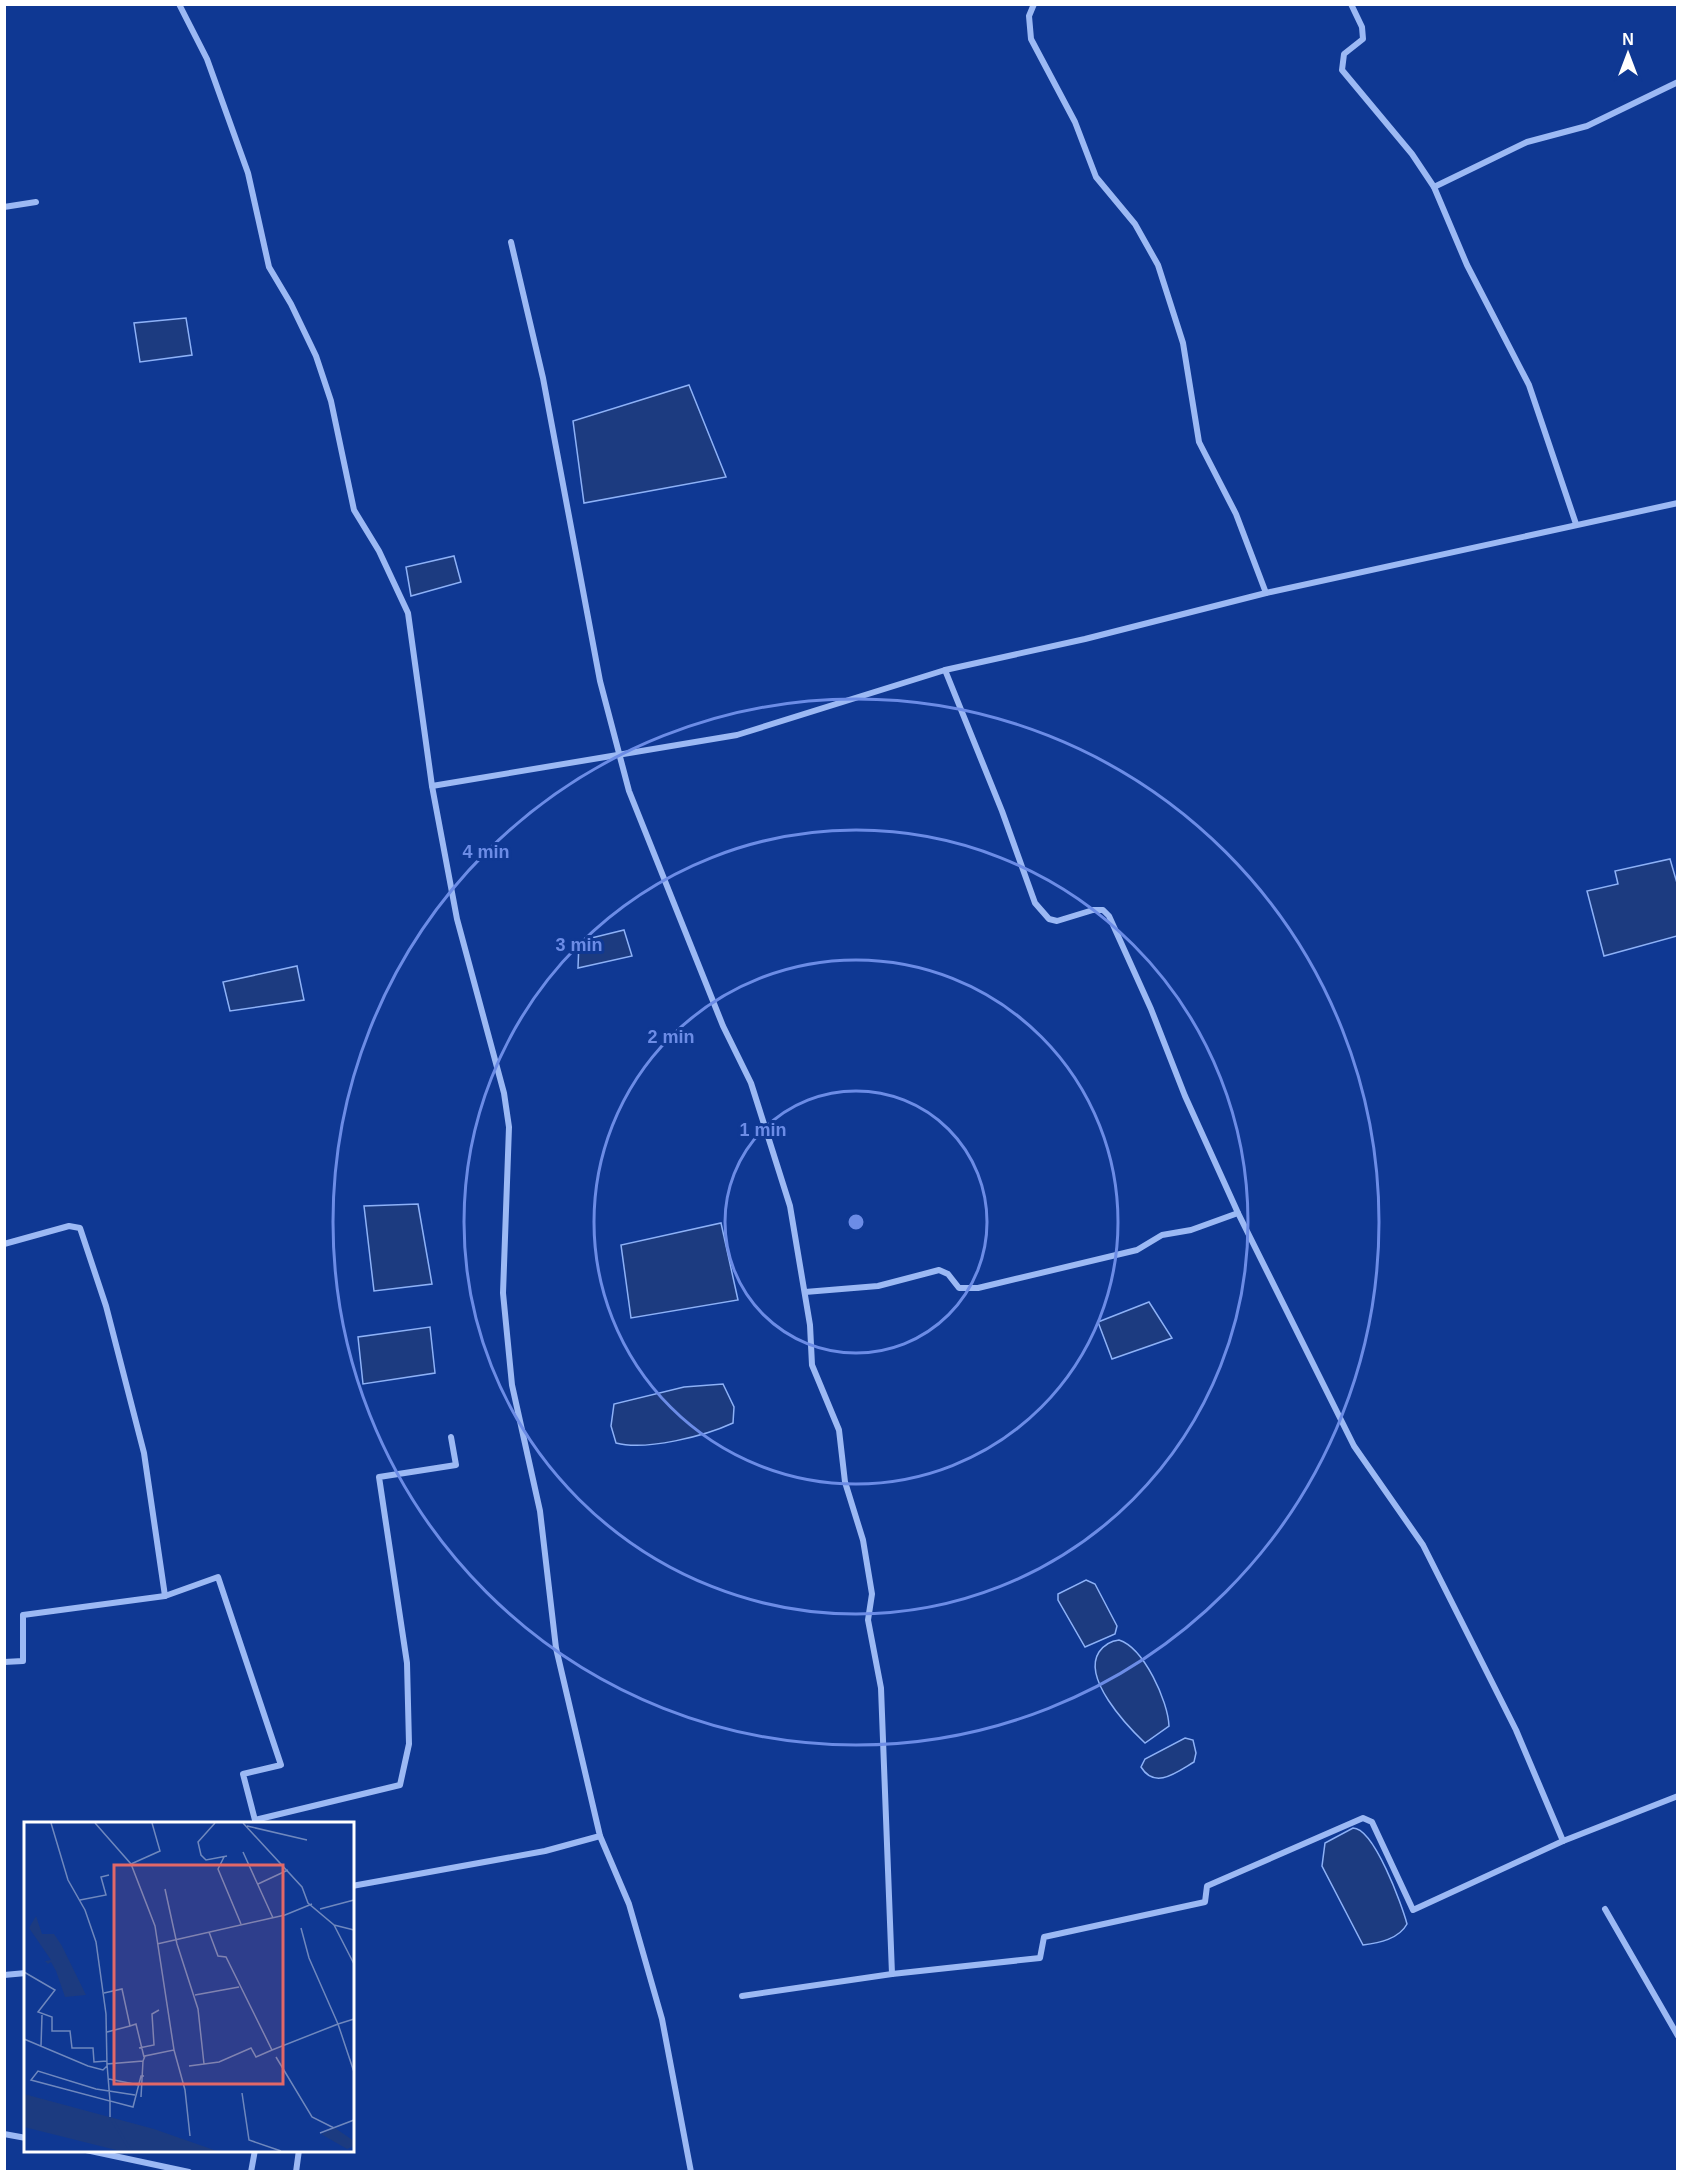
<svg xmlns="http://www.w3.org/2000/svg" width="1682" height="2176" font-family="Helvetica,sans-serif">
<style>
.water{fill:#1c3b80;stroke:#8db1f7;stroke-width:1.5}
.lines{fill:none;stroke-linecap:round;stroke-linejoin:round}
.street{stroke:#9cb9f4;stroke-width:6}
.ring{fill:none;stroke:#6c8ce6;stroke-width:3}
.inset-river{fill:none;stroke:#1c3b80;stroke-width:3}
.inset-road{fill:none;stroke:#6f88be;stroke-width:1.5}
.view{fill:#e26868;fill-opacity:0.15;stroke:#e26868;stroke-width:3}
.inset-edge{fill:none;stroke:#fff;stroke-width:3}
.centre{fill:#6c8ce6;stroke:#0f3893;stroke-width:3}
.ring-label{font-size:18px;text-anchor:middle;font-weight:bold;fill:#6c8ce6;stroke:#0f3893;stroke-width:6;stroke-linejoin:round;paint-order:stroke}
</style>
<rect width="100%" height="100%" fill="#0f3893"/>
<g class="water">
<polygon points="186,318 192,355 140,362 134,323"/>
<polygon points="689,385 726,477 584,503 573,421"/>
<polygon points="454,556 461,582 411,596 406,567"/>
<polygon points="1670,859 1677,883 1677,936 1604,956 1587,891 1618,884 1615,871"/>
<polygon points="624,930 632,956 578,968 579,941"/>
<polygon points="297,966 304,1000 230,1011 223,982"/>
<polygon points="418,1204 432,1284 374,1291 364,1206"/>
<polygon points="721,1223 738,1300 631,1318 621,1245"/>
<polygon points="1149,1302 1172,1338 1112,1359 1098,1322"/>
<polygon points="430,1327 435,1373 363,1384 358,1337"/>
<path d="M723,1384L734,1407L733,1423C705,1436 646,1451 616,1443L611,1426L614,1404L684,1387Z"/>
<polygon points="1086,1580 1095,1584 1117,1626 1115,1634 1085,1647 1058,1600 1058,1594"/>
<path d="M1119,1640C1144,1648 1168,1701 1169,1726L1145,1743C1126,1725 1082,1678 1099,1652C1104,1645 1110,1641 1119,1640Z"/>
<path d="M1185,1738L1193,1740L1196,1753L1194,1762C1177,1772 1155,1790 1141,1767L1145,1759Z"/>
<path d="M1353,1828C1374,1828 1402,1905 1407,1924C1399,1939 1379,1943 1363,1945L1322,1866L1325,1843Z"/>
</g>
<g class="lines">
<g class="street">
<polyline points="179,4 207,59 248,173 269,267 291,304 316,356 331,401 354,510 379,551 408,613 432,786 457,919 504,1093 509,1127 503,1293 512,1385 540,1511 556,1648 600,1836 545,1851 352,1886"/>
<polyline points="1034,4 1029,16 1031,39 1075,122 1096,177 1135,224 1158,265 1183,343 1199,442 1236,514 1266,593"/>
<polyline points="1351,4 1362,27 1363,39 1344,54 1342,70 1412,154 1434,187 1467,265 1529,385 1576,524"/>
<polyline points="1434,187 1527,142 1587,126 1678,82"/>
<polyline points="4,207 36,202"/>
<polyline points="511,242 543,378 600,681 629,791 723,1026 751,1083 790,1206 810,1325 812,1365 839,1430 845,1482 863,1540 872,1594 868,1620 881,1688 892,1974"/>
<polyline points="945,670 1002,811 1035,903 1049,919 1057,921 1093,910 1103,910 1109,916 1151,1009 1185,1096 1238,1213 1354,1446 1423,1545 1516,1730 1563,1841 1678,1796"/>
<polyline points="432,786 737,735 945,670 1085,639 1266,593 1678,503"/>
<polyline points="4,1244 69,1226 80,1228 106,1306 144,1453 165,1596 218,1577 281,1765 243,1774 256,1824"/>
<polyline points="805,1292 878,1286 939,1270 948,1274 959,1288 978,1288 1137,1250 1162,1235 1191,1230 1238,1213"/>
<polyline points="4,1662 23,1661 23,1615 165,1596"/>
<polyline points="255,1820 400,1785 409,1744 407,1663 379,1477 456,1465 451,1437"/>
<polyline points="600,1836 629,1904 662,2019 691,2172"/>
<polyline points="1605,1909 1678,2036"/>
<polyline points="4,1975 26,1973"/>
<polyline points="742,1996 892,1974 1040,1958 1044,1937 1205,1902 1207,1886 1363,1818 1372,1822 1413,1910 1563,1841"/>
<polyline points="4,2134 26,2138"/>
<polyline points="86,2150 189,2172"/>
<polyline points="251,2172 255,2150"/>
<polyline points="296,2172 299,2150"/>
</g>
</g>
<g class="ring">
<circle cx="856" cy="1222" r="131"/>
<circle cx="856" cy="1222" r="262"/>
<circle cx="856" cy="1222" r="392"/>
<circle cx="856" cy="1222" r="523"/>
</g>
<g transform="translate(24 1822)">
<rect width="330" height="330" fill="#0f3893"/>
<path d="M12,94L18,112H30L38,124L62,173L41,175L32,149L27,140L24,142L21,139L27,138L5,106ZM0,272L130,307L193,329H96L0,305ZM311,306L330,319V324L323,327L297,312Z" fill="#1c3b80"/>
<path class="inset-river" d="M87,296L107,329"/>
<path class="inset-road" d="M71,1L107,42L131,104L150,228L121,234L119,239L83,242L86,279L109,285L117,254H120M191,1L174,20L177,33L182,38L203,34M219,1L278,65L284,81L310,103L330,142M223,4L283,18M219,30L249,96M200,35L194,47L217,102M107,42L136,29L128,1M234,62L264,48M141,67L153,122L174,187L180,242M56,78L82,73L77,55L85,53M296,87L330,78M310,103L330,108M185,110L194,134L202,135L248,228L314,202L285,136L277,106M133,122L261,93L288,82M0,150L31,168L14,190L28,195V209H46L48,226H69L70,240L83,239M80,171L98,167L106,204L112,202L120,235M171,173L215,165M330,197L314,202L330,250M83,210L106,204M0,217L64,244L79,248L83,244L82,192L72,120L61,88L44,58L27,1M17,224L18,193M115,226L130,223L128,192L135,188M150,228L161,268L166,314M252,235L288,295L310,306M165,244L195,240L227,226L232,235L248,228M85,257L115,263M218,271L225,318L257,329M117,275L119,239M86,295V279L7,258L14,249L72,267L111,273M296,311L330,298"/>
<path class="view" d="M90,43H259V262H90Z"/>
<rect width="330" height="330" class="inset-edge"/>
</g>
<circle cx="856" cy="1222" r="9" class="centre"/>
<g class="ring-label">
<text x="486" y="858">4 min</text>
<text x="579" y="951">3 min</text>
<text x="671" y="1043">2 min</text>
<text x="763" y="1136">1 min</text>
</g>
<rect width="1682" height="2176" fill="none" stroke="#ffffff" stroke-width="12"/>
<g transform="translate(1628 54)" stroke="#0f3893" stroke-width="4.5" paint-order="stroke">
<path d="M0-4.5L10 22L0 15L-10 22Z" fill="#ffffff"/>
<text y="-9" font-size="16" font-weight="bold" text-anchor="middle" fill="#ffffff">N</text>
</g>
</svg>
